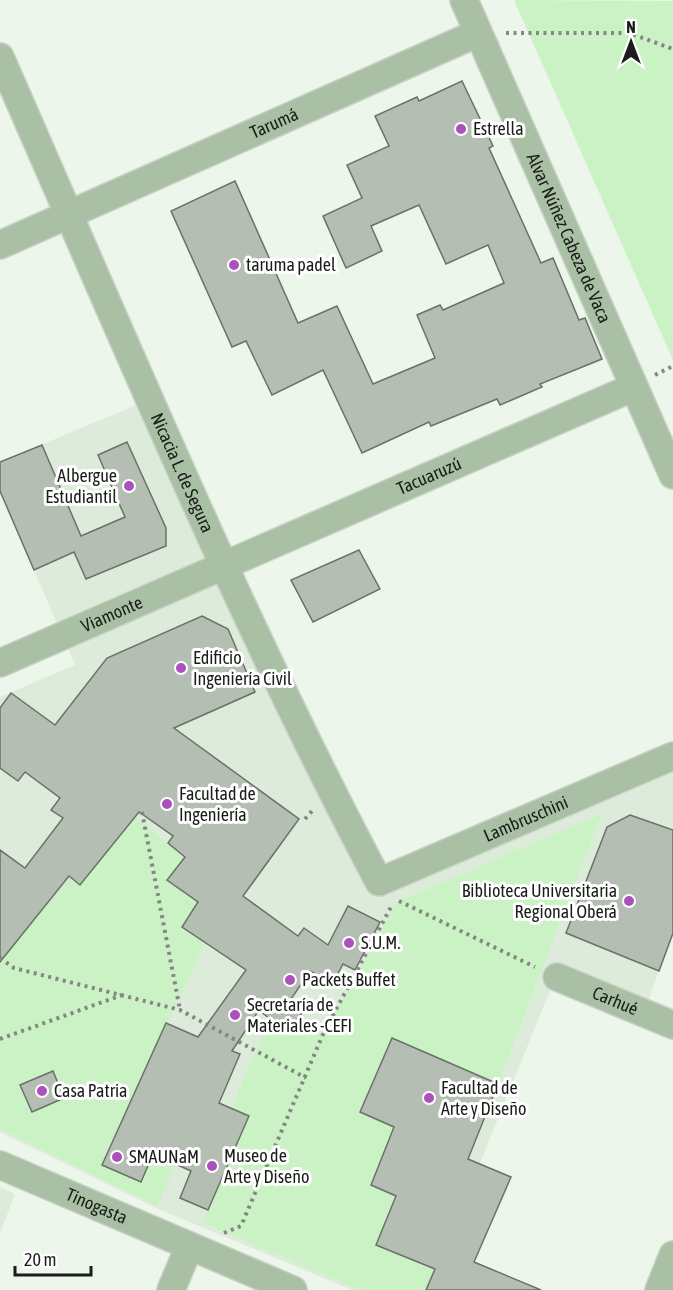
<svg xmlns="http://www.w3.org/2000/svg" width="673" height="1290" font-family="'Asap Condensed',sans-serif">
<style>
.built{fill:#ddecda}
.green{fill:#cbf2c4}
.building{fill:#b5beb3;stroke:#697268;stroke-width:1.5}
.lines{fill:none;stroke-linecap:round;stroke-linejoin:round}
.minor-casing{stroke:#cad3c9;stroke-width:30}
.path{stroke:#828881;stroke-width:4;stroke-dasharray:3 4.5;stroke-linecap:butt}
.minor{stroke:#a9c0a4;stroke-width:27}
.poi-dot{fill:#ab51bd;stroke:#fff;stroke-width:2}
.labels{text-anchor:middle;stroke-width:6;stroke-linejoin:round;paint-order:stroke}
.street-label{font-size:18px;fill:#1a1d19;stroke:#fff}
.poi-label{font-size:18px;fill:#1a1d19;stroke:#fff;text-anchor:start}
</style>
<rect width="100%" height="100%" fill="#ecf6ea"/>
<g class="built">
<polygon points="146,401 324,800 377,898 673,772 673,933 648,1001 560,966 480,1163 511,1177 486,1235 475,1230 464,1257 507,1275 501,1290 352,1290 156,1208 0,1132 0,697 75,665 0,491 0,462"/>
<polygon points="0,1187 15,1194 0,1233"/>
</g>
<g class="green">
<polygon points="514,0 673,1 673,360"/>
<polygon points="602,813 498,1084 392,1039 360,1112 396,1127 371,1185 396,1197 376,1244 435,1269 426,1290 360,1290 203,1223 249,1117 231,1109 270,1019 295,1021 324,1032 396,903"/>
<polygon points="135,817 185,857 167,880 198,902 182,927 205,943 114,1137 176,1165 157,1206 0,1129 0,946 8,952 69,876 81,885"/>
</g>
<g class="building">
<polygon points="462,81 493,146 489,148 541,263 553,258 579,320 585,318 602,359 540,384 542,387 500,405 497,399 431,426 429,422 362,453 323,370 272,395 246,341 232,347 171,211 235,181 298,323 337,306 373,384 435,358 417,315 440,305 443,310 504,283 488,245 446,264 419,205 371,226 382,251 346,268 323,216 362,198 347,165 389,146 375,116 417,97 419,101"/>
<polygon points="127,442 166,528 166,546 86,579 74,552 34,570 0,491 0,462 42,445 81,536 125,517 98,455"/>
<polygon points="359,550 380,589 313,622 291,580"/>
<polygon points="202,616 228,629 255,692 174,728 299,819 243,896 298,936 304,928 328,945 348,906 380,922 355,970 343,964 333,983 310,971 289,1002 302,1013 286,1032 259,1010 232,1051 240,1054 219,1103 249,1116 208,1210 180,1198 191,1171 153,1154 141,1182 102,1165 166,1023 198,1037 246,970 182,927 198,902 167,880 185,857 168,843 173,836 139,812 80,885 69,876 0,962 0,850 25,868 63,818 51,810 60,798 25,772 18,781 0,768 0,708 11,693 55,725 107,658"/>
<polygon points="630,815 673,830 673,933 659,971 566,933 607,827"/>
<polygon points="392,1038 498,1084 468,1159 511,1177 474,1262 541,1290 426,1290 435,1269 376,1245 396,1196 371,1185 394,1127 360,1112"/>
<polygon points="53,1071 64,1098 32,1112 20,1085"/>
</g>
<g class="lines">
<g class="minor-casing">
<g id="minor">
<path id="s1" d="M464,0L673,475"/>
<path id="s2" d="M0,57C122,334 237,614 379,882L673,756"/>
<path id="s3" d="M0,245L478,33"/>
<path id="s4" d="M0,663L634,387"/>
<path id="s5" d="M557,977L673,1025"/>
<path id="s6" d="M0,1165L293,1290"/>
<polyline points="171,1290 189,1247"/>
<polyline points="659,1290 673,1255"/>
</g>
</g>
<g class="path">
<polyline points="506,33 629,33 673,49"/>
<polyline points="655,375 673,366"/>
<polyline points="142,812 180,1010"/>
<polyline points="305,819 312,811"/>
<polyline points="399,901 535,967"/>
<polyline points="0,958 14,968 180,1010 306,1078"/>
<polyline points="0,1039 122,995"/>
<polyline points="224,1233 241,1226 324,1032 392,905"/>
</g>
<use href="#minor" class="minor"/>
</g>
<g class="poi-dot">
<circle cx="461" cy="129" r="6"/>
<circle cx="234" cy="265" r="6"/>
<circle cx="129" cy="486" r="6"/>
<circle cx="181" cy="668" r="6"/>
<circle cx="167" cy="804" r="6"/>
<circle cx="629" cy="901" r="6"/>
<circle cx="349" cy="943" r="6"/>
<circle cx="290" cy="980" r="6"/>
<circle cx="235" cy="1015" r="6"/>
<circle cx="42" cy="1091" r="6"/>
<circle cx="429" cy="1098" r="6"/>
<circle cx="117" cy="1157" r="6"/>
<circle cx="212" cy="1166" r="6"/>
</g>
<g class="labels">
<g class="street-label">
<text dy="6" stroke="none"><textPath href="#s3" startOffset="300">Tarumá</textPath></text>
<text dy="6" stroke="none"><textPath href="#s1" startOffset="260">Alvar Núñez Cabeza de Vaca</textPath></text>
<text dy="6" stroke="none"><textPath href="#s2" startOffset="454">Nicacia L. de Segura</textPath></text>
<text dy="6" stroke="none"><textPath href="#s4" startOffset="468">Tacuaruzú</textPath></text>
<text dy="6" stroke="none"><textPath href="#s4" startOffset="122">Viamonte</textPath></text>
<text dy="6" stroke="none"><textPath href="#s2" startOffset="1068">Lambruschini</textPath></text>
<text dy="6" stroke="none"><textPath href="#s5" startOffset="63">Carhué</textPath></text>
<text dy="6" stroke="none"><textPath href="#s6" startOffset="105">Tinogasta</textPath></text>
</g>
<g class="poi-label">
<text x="473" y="135">Estrella</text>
<text x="246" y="271">taruma padel</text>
<text x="117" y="482" text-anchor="end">Albergue<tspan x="117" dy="21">Estudiantil</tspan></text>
<text x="193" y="664">Edificio<tspan x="193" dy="21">Ingeniería Civil</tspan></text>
<text x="179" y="800">Facultad de<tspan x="179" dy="21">Ingeniería</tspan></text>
<text x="617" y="897" text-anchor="end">Biblioteca Universitaria<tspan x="617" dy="21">Regional Oberá</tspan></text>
<text x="361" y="949">S.U.M.</text>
<text x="302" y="986">Packets Buffet</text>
<text x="247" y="1011">Secretaría de<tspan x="247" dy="21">Materiales -CEFI</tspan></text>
<text x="441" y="1094">Facultad de<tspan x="441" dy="21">Arte y Diseño</tspan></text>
<text x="54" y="1097">Casa Patria</text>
<text x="224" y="1162">Museo de<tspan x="224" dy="21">Arte y Diseño</tspan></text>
<text x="129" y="1163">SMAUNaM</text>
</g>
</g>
<g transform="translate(631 42)" stroke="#ffffff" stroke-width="4.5" paint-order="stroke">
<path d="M0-4.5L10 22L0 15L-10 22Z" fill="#1a1d19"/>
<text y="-9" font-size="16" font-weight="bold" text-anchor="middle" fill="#1a1d19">N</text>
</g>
<path d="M15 1266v9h76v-9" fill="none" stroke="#1a1d19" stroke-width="3"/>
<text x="24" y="1266" font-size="18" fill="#1a1d19" stroke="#ffffff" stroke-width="4.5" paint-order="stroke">20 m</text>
</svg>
